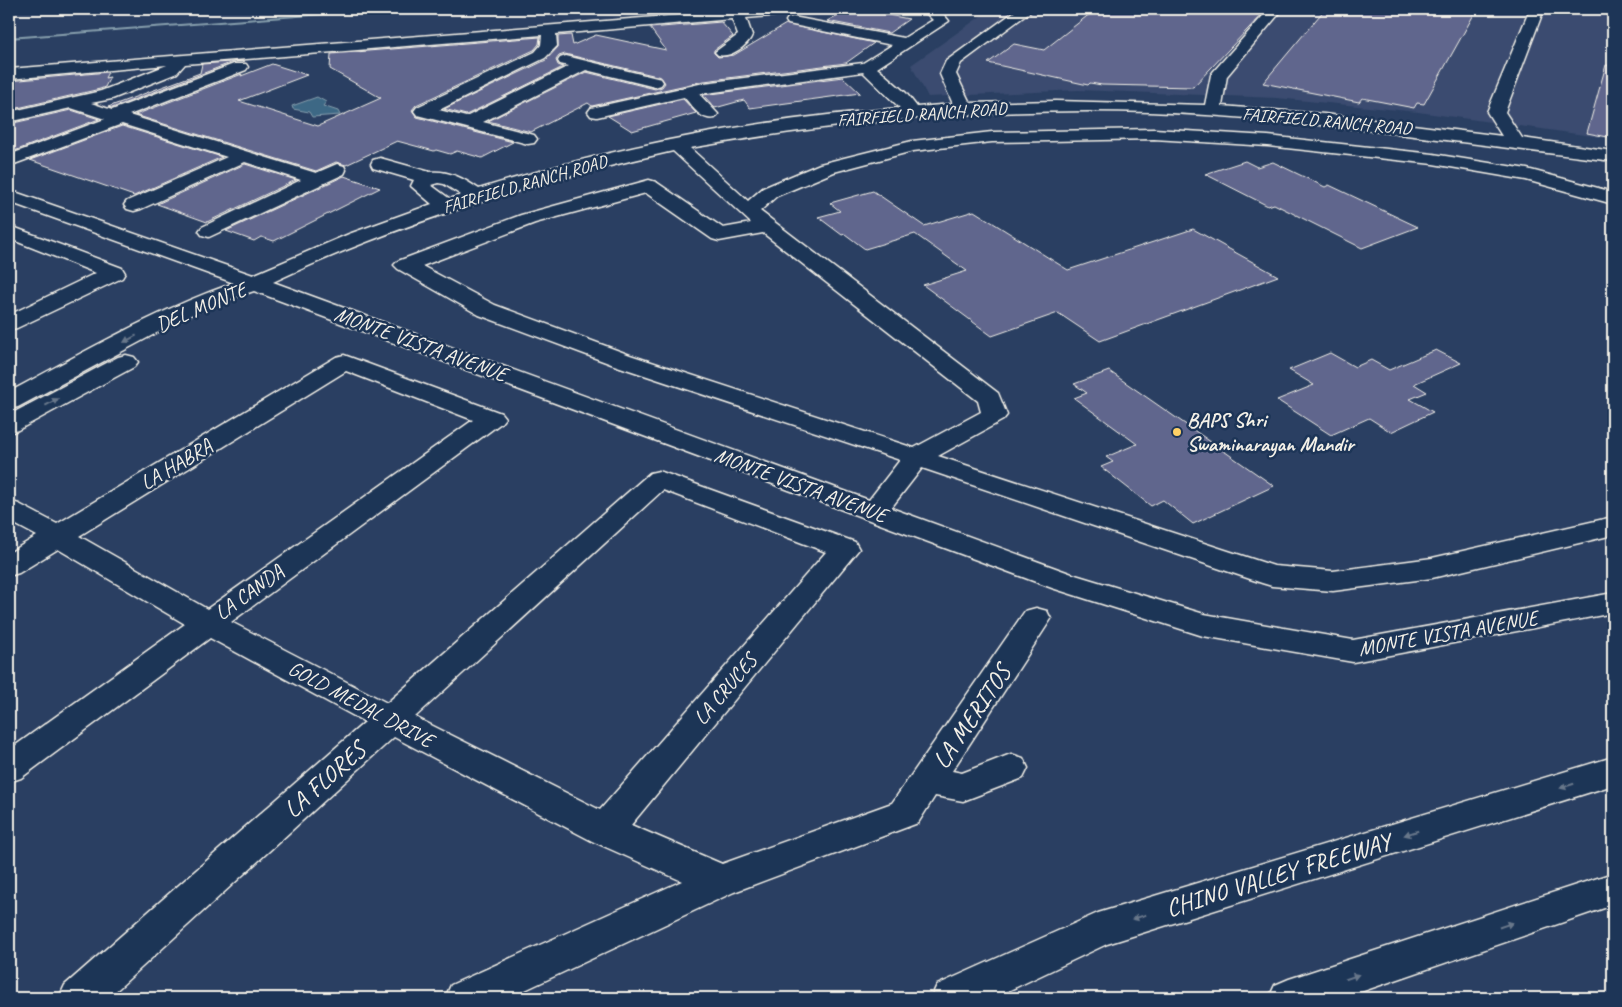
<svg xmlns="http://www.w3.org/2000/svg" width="1622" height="1007" font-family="Caveat,sans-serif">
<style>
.built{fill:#3a4b6f}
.water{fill:#3e6885;stroke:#879fad}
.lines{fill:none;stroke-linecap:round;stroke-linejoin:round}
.stream{fill:#879fad;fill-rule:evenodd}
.building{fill:#60668d;stroke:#f4f1e8}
.minor-casing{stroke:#f4f1e8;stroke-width:3}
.highway-casing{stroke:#f4f1e8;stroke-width:3}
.minor{fill:#1d3557;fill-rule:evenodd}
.highway{fill:#1d3557;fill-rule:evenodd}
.oneway{fill:#68778a}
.poi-dot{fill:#ffd166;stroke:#1d3557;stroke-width:2}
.labels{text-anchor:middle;stroke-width:5;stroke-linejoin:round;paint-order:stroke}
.far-street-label{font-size:18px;fill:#f4f1e8;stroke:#1d3557}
.street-label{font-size:21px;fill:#f4f1e8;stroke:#1d3557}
.poi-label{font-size:21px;font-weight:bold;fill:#f4f1e8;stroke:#1d3557;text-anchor:start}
.near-street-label{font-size:25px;fill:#f4f1e8;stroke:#1d3557}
</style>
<rect width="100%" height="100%" fill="#2a3f62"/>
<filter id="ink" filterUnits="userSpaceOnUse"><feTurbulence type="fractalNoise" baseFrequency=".02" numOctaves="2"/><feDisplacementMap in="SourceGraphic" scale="10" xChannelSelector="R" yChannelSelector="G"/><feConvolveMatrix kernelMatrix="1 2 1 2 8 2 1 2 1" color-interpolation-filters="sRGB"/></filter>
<g filter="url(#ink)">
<polygon class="built" points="991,9 1613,9 1613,139 1418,112 1277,98 1078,90 928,97 911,65"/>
<polygon class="water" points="317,97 326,102 323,106 338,111 340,115 312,117 309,112 293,109 292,106"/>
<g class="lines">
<polygon class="stream" points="375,9 392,9 390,10 9,39 9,37"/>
</g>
<g class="building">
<polygon points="849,9 856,9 909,19 889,33 827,21"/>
<polygon points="1096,9 1267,9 1193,87 1102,85 1090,83 1088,85 988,63 1014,44 1044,50"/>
<polygon points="1325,9 1477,9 1424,104 1417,103 1414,108 1362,98 1359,102 1263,83"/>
<polygon points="721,22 733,36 714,50 714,53 718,57 734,55 786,24 874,43 846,63 704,81 592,106 588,103 531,132 488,121 586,72 655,89 662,87 665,83 661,77 565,54 559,56 556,60 558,65 563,67 466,115 444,109 546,60 558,47 558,36 571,35 573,45 596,35 666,50 650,28"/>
<polygon points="540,37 539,44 534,50 416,105 412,110 417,117 513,142 482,158 457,151 450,154 436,150 434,151 397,141 346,165 336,162 316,171 135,115 242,74 241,76 272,64 307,75 239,101 318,126 381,98 330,69 331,54"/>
<polygon points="245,61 233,62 112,108 108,107 200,73 202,64"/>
<polygon points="1606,65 1613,66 1613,138 1587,133"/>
<polygon points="108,72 105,78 110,77 105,87 100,89 9,110 9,81"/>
<polygon points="843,77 860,93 750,108 744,100 715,108 703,95"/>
<polygon points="683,99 696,113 632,131 608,116"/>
<polygon points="71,110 99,119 9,153 9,124"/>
<polygon points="122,126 222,157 134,196 30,160"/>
<polygon points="1245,161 1257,167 1273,162 1325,187 1329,185 1418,227 1362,248 1274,204 1268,206 1205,174"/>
<polygon points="245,164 296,180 207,222 157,204"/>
<polygon points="344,176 380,188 274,241 261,237 254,241 226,231"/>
<polygon points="873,191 924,226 974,211 1068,270 1193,229 1278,276 1100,341 1058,313 992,336 923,285 967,271 915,234 865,249 845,234 842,235 818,217 840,211 830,203"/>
<polygon points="1436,350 1461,363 1414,384 1427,392 1410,399 1433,412 1391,432 1369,418 1331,435 1277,400 1314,385 1289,370 1330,353 1355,367 1371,360 1389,370"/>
<polygon points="1109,371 1274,486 1193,524 1163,500 1151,506 1101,467 1113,462 1106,457 1137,444 1074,398 1087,393 1074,384"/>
</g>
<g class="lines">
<g class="minor-casing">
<g id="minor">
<path d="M755,9H812L810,12L805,13L746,18L752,35C748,46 730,58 718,55L715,52L738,35L732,19L556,34L557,46L545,58L439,110L466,117L569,66L560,64L558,61L560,58L566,56L661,79L663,82L661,85L655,87L586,70L483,122L534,135L537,139L534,143L528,144L417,115L414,111L417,107L535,52L541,45L542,35L185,64L177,73L112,99L91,103L112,110L234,64H246L248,67L246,70L129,115L316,173L337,164L344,166L346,170L344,174L209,237L202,235L199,231L202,227L301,180L245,162L141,209L134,211L127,209L124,205L127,201L227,157L122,124L9,166V155L105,119L71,108L9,122V112L101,91L167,65L9,79V69Z"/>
<path d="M918,9H939L949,21L877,68L906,93L917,107L953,104L940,74L946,61L1018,9H1034L961,63L956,74L970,103L1056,101L1205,105L1211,75L1213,72L1269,9H1283L1227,76L1222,106L1324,114L1502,136L1487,112L1530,9H1544L1505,112L1522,138L1613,151V161C1459,143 1306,118 1150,112C995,107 843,121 690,148L748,201L763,188L820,164L912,141L992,132L1154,129L1268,136L1433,154L1527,169L1613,192V204L1526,180L1433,164L1268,146L1154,139L992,142L913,151L834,172L777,196L760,211L998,393L1007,415L1003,420L938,456L1274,566L1333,571L1432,558L1613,517V535L1432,578L1333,591L1272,586L1262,583L922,468L891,508L1072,574L1204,614L1353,640L1613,593V613L1353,662L1203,636L1052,588L254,291L209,306L179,321L18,407L9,409V392C83,353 154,311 234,283L9,202V190L253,275L349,234L432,204L411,186L414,180L373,168L371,164L373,160L380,158L430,172C449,170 464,179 479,189C615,146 758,119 900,108L863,72L699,94L718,114L715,118C701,121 693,107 684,97L597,117L591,116L588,112L591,108L704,83L863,63L892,45L793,25L788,24L786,21L788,18L793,17L904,38L933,20L927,14L920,12ZM673,151L751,223L723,228L656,182L649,180L521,215L398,261L394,265L398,269L479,315L614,365L900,460L869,500L273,282C401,222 535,182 673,151ZM438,183L444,184L461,195L450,199L431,185ZM646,193L712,239L719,241L763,233L978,401L981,412L914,448L630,355L495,305L422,266L535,223Z"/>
<polygon points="13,227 122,268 125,273 122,278 17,328 9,330 9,315 96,273 13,240 9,241 9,228"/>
<polygon points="126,355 134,357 138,362 134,367 18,430 9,433 9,415 118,357"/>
<path d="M344,355L501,413L505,418L501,423L231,622L387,703L650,473L659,471L855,542L859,549L631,825L722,864L892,803L1025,611L1036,608L1047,611L1051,619L952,771L962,773L1011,754L1023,758L1028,768L1023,778L963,801L935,796L918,823L734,892L508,998H445L451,985L682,881L592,841L394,737L108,998H59L65,985L365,722L210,638L21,778L9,782V750L185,624L58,549L19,573L9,576V553L37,536L9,521V501L19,504L57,524L336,357ZM346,371L473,420L207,609L79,536ZM663,490L826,552L600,810L415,717Z"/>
</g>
</g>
<g class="highway-casing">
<g id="highway">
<polygon points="1613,757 1613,785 1107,944 993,998 931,998 937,985 1098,913"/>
<polygon points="1613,873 1613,905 1343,998 1269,998 1275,985 1289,979"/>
</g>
</g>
<use href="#minor" class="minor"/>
<use href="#highway" class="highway"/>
</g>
<defs><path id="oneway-solid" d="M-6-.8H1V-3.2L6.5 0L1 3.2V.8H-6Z" transform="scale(1.25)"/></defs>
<g class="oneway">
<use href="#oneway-solid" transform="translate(130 339) rotate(152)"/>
<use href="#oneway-solid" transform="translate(52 402) rotate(-28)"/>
<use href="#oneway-solid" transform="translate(1567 786) rotate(163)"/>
<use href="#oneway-solid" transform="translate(1411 833) rotate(163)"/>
<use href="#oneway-solid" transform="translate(1139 917) rotate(163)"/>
<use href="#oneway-solid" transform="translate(1506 925) rotate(-19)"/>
<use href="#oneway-solid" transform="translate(1352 977) rotate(-19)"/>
</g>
</g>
<circle class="poi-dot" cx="1177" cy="432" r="5"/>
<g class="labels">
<g class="far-street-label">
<text transform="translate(922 114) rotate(-4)" y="6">FAIRFIELD RANCH ROAD</text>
<text transform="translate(1327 121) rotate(5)" y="6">FAIRFIELD RANCH ROAD</text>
<text transform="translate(525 184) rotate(-16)" y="6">FAIRFIELD RANCH ROAD</text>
</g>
<g class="street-label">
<text transform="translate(201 307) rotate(-23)" y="7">DEL MONTE</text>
<text transform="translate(421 344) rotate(20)" y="7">MONTE VISTA AVENUE</text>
<text transform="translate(176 464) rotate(-31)" y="7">LA HABRA</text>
<text transform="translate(801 485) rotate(20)" y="7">MONTE VISTA AVENUE</text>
<text transform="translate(249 592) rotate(-36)" y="7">LA CANDA</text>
<text transform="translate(1448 633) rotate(-10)" y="7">MONTE VISTA AVENUE</text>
<text transform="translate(725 689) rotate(-50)" y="7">LA CRUCES</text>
<text transform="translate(361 704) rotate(28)" y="7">GOLD MEDAL DRIVE</text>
</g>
<g class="poi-label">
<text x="1187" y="427">BAPS Shri<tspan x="1187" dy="24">Swaminarayan Mandir</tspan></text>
</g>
<g class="near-street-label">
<text transform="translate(971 716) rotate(-56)" y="9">LA MERITOS</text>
<text transform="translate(324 779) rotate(-42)" y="9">LA FLORES</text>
<text transform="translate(1278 874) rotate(-17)" y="9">CHINO VALLEY FREEWAY</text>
</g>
</g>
<rect width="1622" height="1007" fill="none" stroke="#1d3557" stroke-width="30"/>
<rect x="15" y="15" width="1592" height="977" fill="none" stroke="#f4f1e8" stroke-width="2" filter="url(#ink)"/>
</svg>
